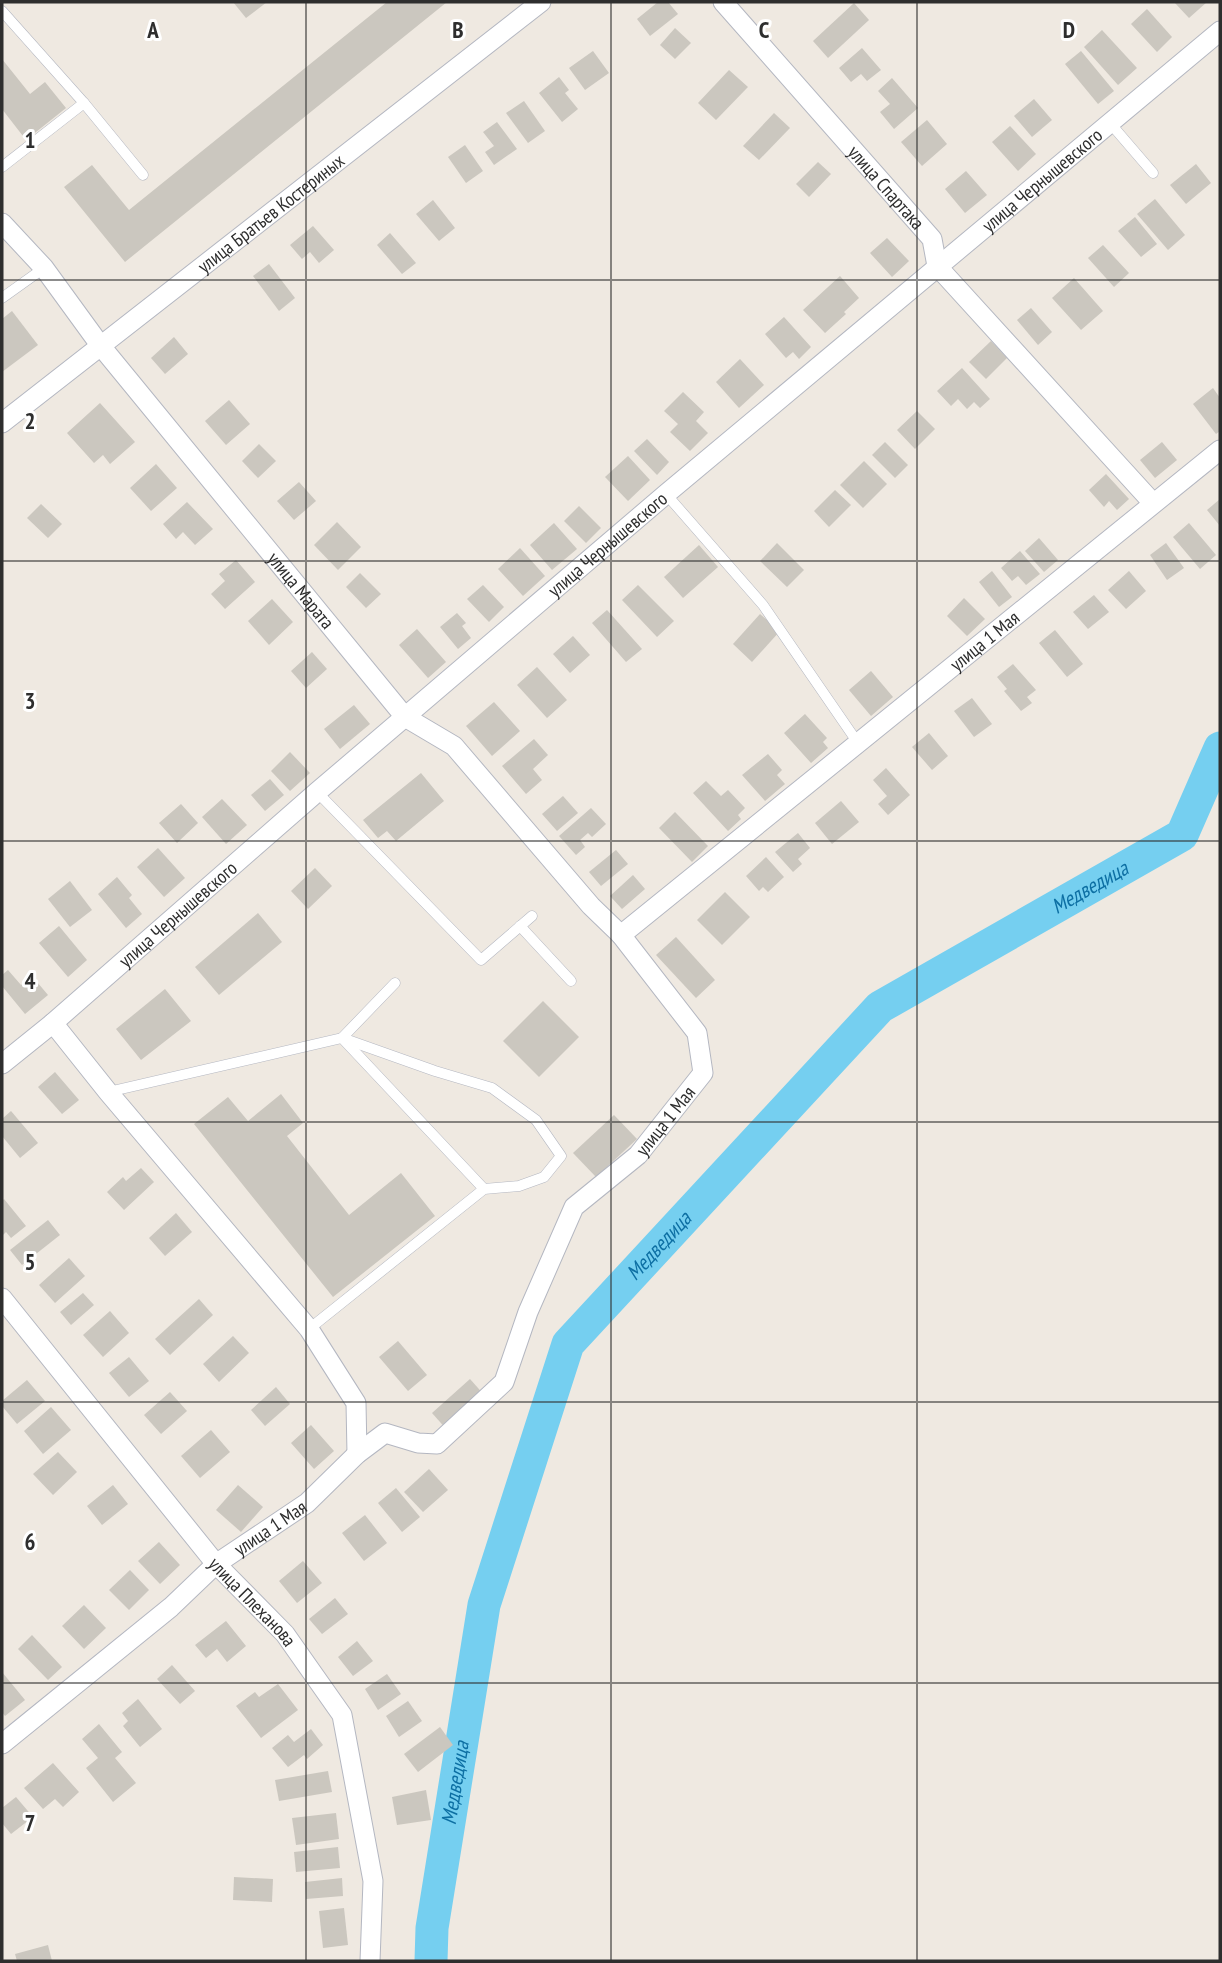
<svg xmlns="http://www.w3.org/2000/svg" width="1222" height="1963" font-family="'PT Sans Narrow',sans-serif">
<style>
.lines{fill:none;stroke-linecap:round;stroke-linejoin:round}
.river{stroke:#75cff0;stroke-width:33}
.building{fill:#cbc7bf}
.lane-casing{stroke:#b4b7c1;stroke-width:11}
.street-casing{stroke:#b4b7c1;stroke-width:21}
.lane{stroke:#fff;stroke-width:10}
.street{stroke:#fff;stroke-width:19}
.grid{fill:none;stroke:#2e2e2e;stroke-width:2;stroke-opacity:0.55}
.labels{text-anchor:middle;stroke-width:6;stroke-linejoin:round;paint-order:stroke}
.street-label{font-size:19px;fill:#2e2e2e;stroke:#fff}
.water-label{font-size:21px;font-style:italic;fill:#0d6fa3;stroke:#fff}
.grid-label{font-size:23px;text-anchor:middle;font-weight:bold;fill:#2e2e2e;stroke:#fff;stroke-width:6;stroke-linejoin:round;paint-order:stroke}
</style>
<rect width="100%" height="100%" fill="#efe9e1"/>
<g class="lines">
<path class="river" id="s1" d="M431,1961L432,1928L484,1605L568,1344L880,1007L1182,835L1220,748"/>
</g>
<g class="building">
<polygon points="233,2 267,2 246,18"/>
<polygon points="387,2 447,2 125,262 64,187 92,165 129,210"/>
<polygon points="658,2 668,2 678,14 650,36 637,19"/>
<polygon points="1174,2 1207,2 1189,18"/>
<polygon points="854,3 869,20 828,58 813,41"/>
<polygon points="1147,9 1172,37 1157,52 1131,24"/>
<polygon points="675,28 691,43 675,59 660,45"/>
<polygon points="1102,30 1137,68 1118,85 1084,47"/>
<polygon points="862,48 881,70 867,81 861,74 851,82 839,68"/>
<polygon points="593,51 609,73 585,90 569,68"/>
<polygon points="1081,51 1114,91 1098,104 1065,64"/>
<polygon points="2,59 30,94 45,82 66,108 26,140 2,109"/>
<polygon points="729,70 748,87 716,120 698,103"/>
<polygon points="559,77 569,90 565,93 578,109 562,122 539,93"/>
<polygon points="892,78 918,108 894,129 880,112 890,104 878,91"/>
<polygon points="1034,99 1052,120 1032,137 1014,116"/>
<polygon points="524,101 545,131 528,143 506,113"/>
<polygon points="774,113 790,128 759,160 743,146"/>
<polygon points="927,120 947,144 922,166 901,142"/>
<polygon points="497,122 517,149 494,165 485,152 494,146 483,132"/>
<polygon points="1010,126 1036,154 1018,171 992,142"/>
<polygon points="465,145 483,171 466,183 448,157"/>
<polygon points="818,162 831,174 809,197 796,184"/>
<polygon points="1196,164 1211,183 1186,204 1170,185"/>
<polygon points="966,171 987,195 965,213 945,189"/>
<polygon points="1155,199 1185,235 1168,250 1137,214"/>
<polygon points="433,200 455,228 439,241 416,214"/>
<polygon points="1135,217 1157,244 1141,257 1118,231"/>
<polygon points="313,226 334,250 319,263 310,252 302,259 290,245"/>
<polygon points="390,233 416,263 402,274 377,245"/>
<polygon points="887,238 909,261 892,277 870,253"/>
<polygon points="1103,245 1129,273 1114,287 1088,258"/>
<polygon points="269,264 295,298 279,311 253,276"/>
<polygon points="840,276 859,298 844,312 846,314 825,333 803,310"/>
<polygon points="1074,278 1103,311 1081,330 1052,298"/>
<polygon points="1031,308 1052,332 1038,345 1017,320"/>
<polygon points="12,311 38,345 2,372 2,319"/>
<polygon points="784,317 811,347 799,359 793,352 786,358 765,334"/>
<polygon points="174,337 188,354 165,374 151,358"/>
<polygon points="991,341 1007,358 986,379 969,362"/>
<polygon points="740,359 764,385 739,408 716,382"/>
<polygon points="962,368 990,399 980,408 974,402 967,409 958,399 951,406 937,391"/>
<polygon points="1213,388 1220,398 1220,431 1216,434 1193,404"/>
<polygon points="683,392 704,412 696,421 708,433 690,451 670,432 678,424 664,411"/>
<polygon points="229,400 250,424 226,445 205,421"/>
<polygon points="100,403 135,442 110,464 103,455 94,463 67,433"/>
<polygon points="917,411 935,429 915,449 897,430"/>
<polygon points="647,439 669,462 657,475 634,451"/>
<polygon points="885,442 908,465 895,478 872,455"/>
<polygon points="1162,442 1177,460 1155,478 1140,460"/>
<polygon points="259,444 276,461 258,478 242,461"/>
<polygon points="628,456 650,480 628,501 605,477"/>
<polygon points="864,461 887,484 863,508 840,485"/>
<polygon points="156,464 177,488 151,511 130,488"/>
<polygon points="1106,474 1129,499 1117,510 1109,501 1104,507 1089,490"/>
<polygon points="299,482 316,501 294,520 277,501"/>
<polygon points="835,490 851,505 829,527 814,511"/>
<polygon points="1220,499 1220,526 1207,510"/>
<polygon points="187,502 213,529 195,545 183,532 176,539 163,524"/>
<polygon points="41,504 62,524 48,538 27,518"/>
<polygon points="579,506 601,528 586,543 564,521"/>
<polygon points="337,522 361,547 338,570 314,545"/>
<polygon points="554,523 577,549 552,570 530,545"/>
<polygon points="1189,523 1216,555 1200,569 1173,537"/>
<polygon points="1039,538 1058,560 1044,572 1025,551"/>
<polygon points="777,543 804,570 787,587 760,561"/>
<polygon points="1166,543 1184,568 1167,580 1150,555"/>
<polygon points="699,545 718,567 683,598 664,577"/>
<polygon points="520,548 545,576 523,596 498,569"/>
<polygon points="1020,551 1040,574 1026,585 1018,576 1012,581 1001,568"/>
<polygon points="236,560 255,582 225,609 211,594 225,581 219,574"/>
<polygon points="992,571 1012,597 999,607 979,582"/>
<polygon points="1129,571 1146,591 1126,609 1108,590"/>
<polygon points="360,573 381,594 366,608 346,587"/>
<polygon points="483,585 504,607 489,622 467,599"/>
<polygon points="638,585 674,621 657,637 622,600"/>
<polygon points="1094,595 1109,612 1088,629 1073,612"/>
<polygon points="964,598 985,619 967,636 947,616"/>
<polygon points="272,599 293,622 269,645 248,621"/>
<polygon points="607,610 642,649 626,662 592,623"/>
<polygon points="457,613 466,623 462,626 471,638 458,649 440,627"/>
<polygon points="760,614 780,631 752,662 733,644"/>
<polygon points="417,629 446,662 428,678 399,645"/>
<polygon points="1055,630 1083,664 1067,677 1039,643"/>
<polygon points="573,636 590,655 570,673 553,654"/>
<polygon points="312,652 327,669 306,688 291,671"/>
<polygon points="1013,664 1036,690 1027,697 1032,703 1021,711 1004,691 1007,689 997,677"/>
<polygon points="537,667 567,700 547,718 517,685"/>
<polygon points="871,671 893,697 871,716 849,690"/>
<polygon points="972,698 992,724 974,737 954,711"/>
<polygon points="494,702 520,731 492,756 466,726"/>
<polygon points="354,705 370,724 340,749 324,729"/>
<polygon points="805,714 827,738 823,742 828,748 811,763 784,733"/>
<polygon points="929,733 948,756 932,770 912,747"/>
<polygon points="534,739 548,755 533,769 542,780 526,794 502,766"/>
<polygon points="290,752 310,773 290,791 271,771"/>
<polygon points="768,754 782,770 777,775 785,784 765,801 742,775"/>
<polygon points="886,768 910,795 888,815 878,804 887,796 873,780"/>
<polygon points="421,773 444,801 396,841 387,831 378,838 363,820"/>
<polygon points="270,779 284,795 265,811 251,795"/>
<polygon points="706,781 721,796 728,790 745,808 738,815 741,819 728,831 693,793"/>
<polygon points="563,796 578,813 557,831 542,814"/>
<polygon points="222,799 247,825 226,844 202,817"/>
<polygon points="841,801 859,822 832,844 815,823"/>
<polygon points="181,804 198,823 177,843 159,823"/>
<polygon points="591,808 606,824 592,837 588,833 580,840 585,847 576,855 559,836"/>
<polygon points="675,812 708,846 692,862 659,828"/>
<polygon points="798,833 810,848 798,859 802,864 793,872 775,852"/>
<polygon points="158,848 185,878 164,897 137,867"/>
<polygon points="616,850 628,864 601,886 589,872"/>
<polygon points="766,857 784,877 768,892 763,887 759,891 746,876"/>
<polygon points="315,868 332,886 308,909 291,891"/>
<polygon points="633,875 645,889 622,909 610,896"/>
<polygon points="117,877 132,895 129,898 142,914 126,928 98,894"/>
<polygon points="70,881 92,910 70,927 48,899"/>
<polygon points="725,892 750,917 722,945 697,920"/>
<polygon points="258,913 282,942 219,995 195,967"/>
<polygon points="59,926 87,960 68,977 39,943"/>
<polygon points="676,937 715,980 696,998 656,955"/>
<polygon points="8,970 21,985 32,976 48,995 25,1014 2,986 2,975"/>
<polygon points="165,989 191,1021 141,1060 116,1029"/>
<polygon points="543,1001 579,1037 539,1077 503,1041"/>
<polygon points="55,1072 79,1100 62,1114 38,1087"/>
<polygon points="281,1094 303,1123 287,1136 349,1215 401,1173 435,1216 333,1297 194,1124 228,1097 248,1121"/>
<polygon points="11,1111 38,1143 20,1158 2,1136 2,1119"/>
<polygon points="614,1115 637,1139 596,1177 573,1153"/>
<polygon points="141,1168 154,1182 124,1210 107,1192 123,1177 126,1181"/>
<polygon points="4,1199 26,1226 11,1238 6,1232 2,1236 2,1201"/>
<polygon points="176,1213 192,1232 165,1256 149,1238"/>
<polygon points="48,1220 60,1235 22,1265 10,1250"/>
<polygon points="69,1258 85,1276 55,1303 39,1285"/>
<polygon points="83,1293 94,1305 71,1325 60,1312"/>
<polygon points="199,1299 213,1315 170,1355 155,1339"/>
<polygon points="110,1311 129,1333 103,1357 83,1335"/>
<polygon points="233,1336 249,1353 219,1382 203,1364"/>
<polygon points="398,1341 427,1375 408,1391 379,1357"/>
<polygon points="129,1357 149,1381 129,1397 109,1373"/>
<polygon points="470,1379 486,1397 448,1431 432,1413"/>
<polygon points="27,1380 45,1401 17,1424 2,1406 2,1401"/>
<polygon points="276,1387 290,1404 265,1426 251,1410"/>
<polygon points="170,1392 187,1411 161,1434 144,1415"/>
<polygon points="51,1407 71,1430 43,1454 24,1431"/>
<polygon points="311,1425 334,1451 314,1469 291,1443"/>
<polygon points="211,1430 230,1452 200,1478 181,1456"/>
<polygon points="58,1452 77,1472 53,1495 33,1474"/>
<polygon points="429,1469 448,1490 423,1512 404,1492"/>
<polygon points="113,1485 128,1504 102,1525 87,1506"/>
<polygon points="238,1485 263,1507 241,1532 216,1510"/>
<polygon points="396,1488 420,1517 402,1532 378,1503"/>
<polygon points="365,1515 387,1543 364,1561 342,1533"/>
<polygon points="159,1542 180,1565 160,1584 138,1561"/>
<polygon points="303,1561 322,1583 297,1603 279,1581"/>
<polygon points="130,1570 149,1590 129,1610 109,1590"/>
<polygon points="335,1598 348,1614 322,1634 309,1619"/>
<polygon points="84,1605 106,1628 84,1649 62,1626"/>
<polygon points="226,1621 246,1646 227,1662 217,1649 206,1658 195,1645"/>
<polygon points="32,1635 62,1667 48,1680 18,1649"/>
<polygon points="357,1641 373,1661 353,1676 338,1657"/>
<polygon points="172,1665 195,1691 180,1704 157,1679"/>
<polygon points="2,1672 25,1700 5,1716 2,1712"/>
<polygon points="387,1674 401,1694 378,1710 365,1689"/>
<polygon points="278,1684 298,1710 261,1738 236,1706 255,1692 259,1697"/>
<polygon points="138,1699 162,1729 140,1747 123,1726 128,1721 122,1713"/>
<polygon points="408,1701 422,1721 399,1737 386,1716"/>
<polygon points="99,1724 122,1752 115,1758 136,1783 113,1802 86,1768 98,1758 82,1739"/>
<polygon points="440,1727 453,1745 418,1772 404,1754"/>
<polygon points="311,1729 323,1745 307,1759 304,1755 288,1767 272,1748 288,1735 294,1742"/>
<polygon points="53,1763 79,1792 63,1807 55,1799 43,1809 24,1788"/>
<polygon points="328,1771 332,1792 279,1801 275,1780"/>
<polygon points="426,1790 431,1820 397,1825 392,1797"/>
<polygon points="16,1797 33,1817 11,1834 2,1823 2,1808"/>
<polygon points="336,1813 339,1839 296,1845 292,1818"/>
<polygon points="338,1847 340,1868 296,1872 294,1852"/>
<polygon points="234,1877 273,1879 272,1902 233,1900"/>
<polygon points="342,1878 343,1896 306,1899 305,1882"/>
<polygon points="344,1908 348,1945 323,1948 319,1911"/>
<polygon points="48,1945 52,1961 17,1961 15,1954"/>
</g>
<g class="lines">
<g class="lane-casing">
<g id="lane">
<polyline points="2,11 84,103"/>
<polyline points="1110,123 1153,173"/>
<polyline points="2,167 84,103 143,175"/>
<polyline points="2,298 44,268"/>
<polyline points="666,494 763,605 858,743"/>
<polyline points="317,792 481,960 532,916"/>
<polyline points="520,926 571,981"/>
<polyline points="108,1092 342,1038 484,1189"/>
<polyline points="309,1329 484,1189 519,1186 544,1177 561,1156 536,1120 492,1088 435,1071 342,1038 395,983"/>
</g>
</g>
<g class="street-casing">
<g id="street">
<path id="s2" d="M723,2L932,239L937,266L1153,503"/>
<path id="s3" d="M2,223L44,268L100,345L405,717L454,746L591,906L621,935"/>
<path id="s4" d="M2,423L541,2"/>
<polyline points="53,1023 108,1092 309,1329 356,1403 357,1454"/>
<path id="s5" d="M2,1064L53,1023L317,792L666,494L1220,31"/>
<path id="s6" d="M2,1298L216,1564L285,1634L342,1715L373,1881L370,1961"/>
<path id="s7" d="M2,1744L171,1607L216,1564L307,1503L357,1454L385,1433L418,1443L437,1444L504,1382L528,1312L574,1207L638,1155L703,1073L697,1033L621,935L1220,450"/>
</g>
</g>
<use href="#lane" class="lane"/>
<use href="#street" class="street"/>
</g>
<path class="grid" d="M306,2V1961M611,2V1961M917,2V1961M2,280H1220M2,561H1220M2,841H1220M2,1122H1220M2,1402H1220M2,1683H1220"/>
<g class="labels">
<g class="street-label">
<text dy="7" stroke="none"><textPath href="#s5" startOffset="1365">улица Чернышевского</textPath></text>
<text dy="7" stroke="none"><textPath href="#s2" startOffset="247">улица Спартака</textPath></text>
<text dy="7" stroke="none"><textPath href="#s4" startOffset="341">улица Братьев Костериных</textPath></text>
<text dy="7" stroke="none"><textPath href="#s5" startOffset="798">улица Чернышевского</textPath></text>
<text dy="7" stroke="none"><textPath href="#s3" startOffset="474">улица Марата</textPath></text>
<text dy="7" stroke="none"><textPath href="#s7" startOffset="1647">улица 1 Мая</textPath></text>
<text dy="7" stroke="none"><textPath href="#s5" startOffset="231">улица Чернышевского</textPath></text>
<text dy="7" stroke="none"><textPath href="#s7" startOffset="954">улица 1 Мая</textPath></text>
<text dy="7" stroke="none"><textPath href="#s7" startOffset="345">улица 1 Мая</textPath></text>
<text dy="7" stroke="none"><textPath href="#s6" startOffset="394">улица Плеханова</textPath></text>
</g>
<g class="water-label">
<text dy="7" stroke="none"><textPath href="#s1" startOffset="1335">Медведица</textPath></text>
<text dy="7" stroke="none"><textPath href="#s1" startOffset="768">Медведица</textPath></text>
<text dy="7" stroke="none"><textPath href="#s1" startOffset="180">Медведица</textPath></text>
</g>
</g>
<g class="grid-label">
<text x="153" y="38">A</text>
<text x="458" y="38">B</text>
<text x="764" y="38">C</text>
<text x="1069" y="38">D</text>
<text x="30" y="148">1</text>
<text x="30" y="429">2</text>
<text x="30" y="709">3</text>
<text x="30" y="989">4</text>
<text x="30" y="1270">5</text>
<text x="30" y="1550">6</text>
<text x="30" y="1831">7</text>
</g>
<rect width="1222" height="1963" fill="none" stroke="#2e2e2e" stroke-width="7"/>
</svg>
